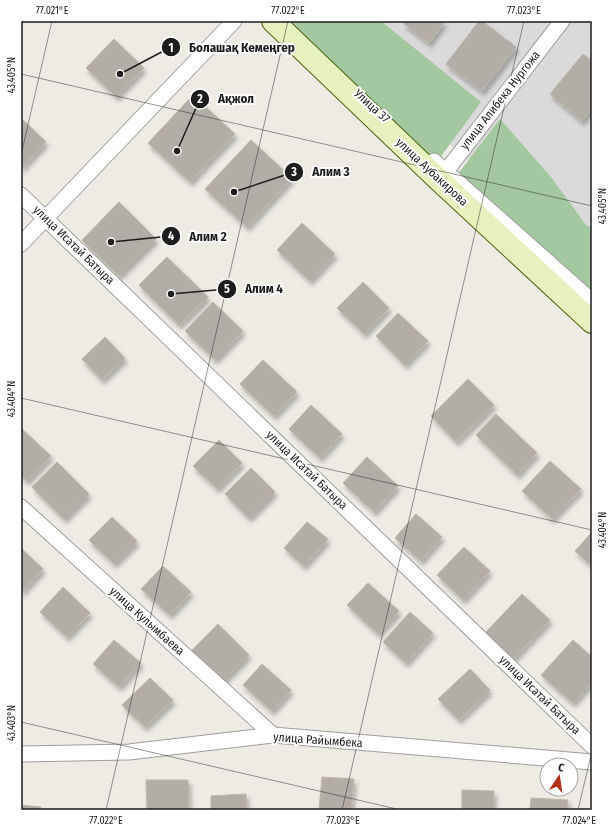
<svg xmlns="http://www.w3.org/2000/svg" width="613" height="831" font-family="'Fira Sans Condensed',sans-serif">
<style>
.residential{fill:#dbdada}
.forest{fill:#a3c79e}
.building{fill:#b2ada7;stroke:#bdb5a8;filter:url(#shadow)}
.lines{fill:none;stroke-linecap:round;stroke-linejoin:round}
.minor-casing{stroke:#9e9e9e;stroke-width:17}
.secondary-casing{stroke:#4f6612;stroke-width:24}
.minor{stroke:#fff;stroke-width:15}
.secondary{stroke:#e6f1be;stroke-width:22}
.ticks{fill:none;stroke:#1d1d1d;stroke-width:1;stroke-opacity:0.45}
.labels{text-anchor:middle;stroke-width:4;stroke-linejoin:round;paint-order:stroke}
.street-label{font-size:12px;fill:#1d1d1d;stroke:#fff}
.leader{fill:none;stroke:#1d1d1d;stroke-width:1.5}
.callout-dot{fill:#1d1d1d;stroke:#fff;stroke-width:1.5}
.mark-label{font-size:12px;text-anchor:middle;font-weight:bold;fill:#fff}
.callout-label{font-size:13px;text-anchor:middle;font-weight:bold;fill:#1d1d1d;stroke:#fff;stroke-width:4;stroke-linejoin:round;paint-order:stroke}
.neatline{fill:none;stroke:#1d1d1d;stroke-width:1.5}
.ticks-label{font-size:10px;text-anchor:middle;fill:#1d1d1d}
</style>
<defs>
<filter id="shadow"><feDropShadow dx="2.5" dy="4.5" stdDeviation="2" flood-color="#0004"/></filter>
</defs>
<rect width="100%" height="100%" fill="#edebe4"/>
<polygon class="residential" points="308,21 592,21 592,265 323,37"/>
<g class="forest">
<polygon points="281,21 381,21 481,102 436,163"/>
<polygon points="500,119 551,177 586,225 592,228 592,301 454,179"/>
</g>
<g class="building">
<polygon points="406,21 445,21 429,43 404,24"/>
<polygon points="479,21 482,21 516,47 482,91 446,64"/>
<polygon points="114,39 144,68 116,97 86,68"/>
<polygon points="583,54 592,61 592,109 582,121 550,94"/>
<polygon points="193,95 235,134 190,182 148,143"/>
<polygon points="21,118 46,142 21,169"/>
<polygon points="251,140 292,178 247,227 205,189"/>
<polygon points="119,202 156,239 119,276 82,240"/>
<polygon points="302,223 335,254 310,281 277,250"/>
<polygon points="167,257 208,297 179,325 139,285"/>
<polygon points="363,282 389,308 364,334 337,308"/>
<polygon points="213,302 243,331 215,360 185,331"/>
<polygon points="398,313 428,341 405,365 376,336"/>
<polygon points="105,337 125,358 102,380 82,359"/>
<polygon points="263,360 297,392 274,416 240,384"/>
<polygon points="468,379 494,405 456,442 431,416"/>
<polygon points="311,405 342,434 320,458 289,429"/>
<polygon points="496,414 537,453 517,475 476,435"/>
<polygon points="21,428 51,456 27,481 21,476"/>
<polygon points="219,440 242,463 217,489 193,466"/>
<polygon points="367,457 398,486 374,512 343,483"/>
<polygon points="550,461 581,489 552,519 522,491"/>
<polygon points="57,462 89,494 64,519 32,487"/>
<polygon points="251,468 275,492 249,518 225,494"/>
<polygon points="416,514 442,537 421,561 395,538"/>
<polygon points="112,517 137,541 114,564 89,540"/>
<polygon points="307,522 328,539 304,566 284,548"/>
<polygon points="592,532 592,566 575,551"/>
<polygon points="464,547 490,571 463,600 437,575"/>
<polygon points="21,548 43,569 21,593"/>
<polygon points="163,566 191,592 170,615 141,589"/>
<polygon points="368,583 399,611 378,634 347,605"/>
<polygon points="63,587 90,613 67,637 40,612"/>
<polygon points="522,594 550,620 513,659 485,633"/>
<polygon points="410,612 433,633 406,663 383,642"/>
<polygon points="218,624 249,655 222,682 191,651"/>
<polygon points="114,640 141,663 119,687 93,664"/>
<polygon points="573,640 592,657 592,682 573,703 541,675"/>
<polygon points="262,664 291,690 272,711 243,685"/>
<polygon points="470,669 490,690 459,720 438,699"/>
<polygon points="150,678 173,700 145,727 122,705"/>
<polygon points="322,777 354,779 351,810 319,810"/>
<polygon points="146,780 188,780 189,810 147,810"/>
<polygon points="462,790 494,791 493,810 462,810"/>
<polygon points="246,794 247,810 211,810 211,796"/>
<polygon points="531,798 568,800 567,810 530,810"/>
<polygon points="21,805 41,807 41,810 21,810"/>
</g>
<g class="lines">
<g class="minor-casing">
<g id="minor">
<polyline points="434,161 592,301"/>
<polyline points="440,179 562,21"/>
<polyline points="21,195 592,746"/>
<polyline points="21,244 234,21"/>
<polyline points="21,507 273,735"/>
<polyline points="21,754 129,752 273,735 592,762"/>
</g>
</g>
<g class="secondary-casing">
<polyline id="secondary" points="273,21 439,180 592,322"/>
</g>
<use href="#minor" class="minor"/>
<use href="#secondary" class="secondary"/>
</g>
<path class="ticks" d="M21,74L592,206M21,155L52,21M21,398L592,530M21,722L401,810M106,810L288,21M342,810L524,21M578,810L592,751"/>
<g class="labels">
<g class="street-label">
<text transform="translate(500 100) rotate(-52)" y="4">улица Алибека Нургожа</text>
<text transform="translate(372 106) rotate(42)" y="4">Улица 37</text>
<text transform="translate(432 172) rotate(43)" y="4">улица Аубакирова</text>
<text transform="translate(74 245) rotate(44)" y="4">улица Исатай Батыра</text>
<text transform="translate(307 470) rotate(44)" y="4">улица Исатай Батыра</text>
<text transform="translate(147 621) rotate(42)" y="4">улица Кулымбаева</text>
<text transform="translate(540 695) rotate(44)" y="4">улица Исатай Батыра</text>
<text transform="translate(318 740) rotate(4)" y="4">улица Райымбека</text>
</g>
</g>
<path class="leader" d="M120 74L171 47M177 151L200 99M234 192L294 172M111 242L171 236M171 294L227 289"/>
<g class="callout-dot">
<circle cx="120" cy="74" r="4"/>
<circle cx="177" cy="151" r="4"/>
<circle cx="234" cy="192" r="4"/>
<circle cx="111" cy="242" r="4"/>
<circle cx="171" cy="294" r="4"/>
<circle cx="171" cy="47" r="10"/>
<circle cx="200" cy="99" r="10"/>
<circle cx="294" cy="172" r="10"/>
<circle cx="171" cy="236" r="10"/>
<circle cx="227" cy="289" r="10"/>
</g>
<g class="mark-label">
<text x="171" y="52">1</text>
<text x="200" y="103">2</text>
<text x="294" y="176">3</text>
<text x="171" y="240">4</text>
<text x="227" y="293">5</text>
</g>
<g class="callout-label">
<text x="242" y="52">Болашақ Кемеңгер</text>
<text x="236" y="103">Ақжол</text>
<text x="331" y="176">Алим 3</text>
<text x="208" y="241">Алим 2</text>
<text x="264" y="293">Алим 4</text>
</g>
<rect width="613" height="831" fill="none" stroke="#ffffff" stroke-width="44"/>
<g transform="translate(559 777) rotate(13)"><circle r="19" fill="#ffffff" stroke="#a5a5a5"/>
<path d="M0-3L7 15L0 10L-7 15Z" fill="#b13219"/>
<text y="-6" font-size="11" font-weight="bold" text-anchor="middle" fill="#1d1d1d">С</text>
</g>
<rect x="22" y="22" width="569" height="787" class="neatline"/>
<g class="ticks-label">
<text x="52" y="14">77.021°E</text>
<text x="288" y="14">77.022°E</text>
<text x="524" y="14">77.023°E</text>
<text transform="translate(11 75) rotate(-90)" y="4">43.405°N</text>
<text transform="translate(602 206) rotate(-90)" y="4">43.405°N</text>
<text transform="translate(11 399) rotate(-90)" y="4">43.404°N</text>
<text transform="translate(602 530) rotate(-90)" y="4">43.404°N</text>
<text transform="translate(11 723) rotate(-90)" y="4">43.403°N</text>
<text x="106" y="824">77.022°E</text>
<text x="343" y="824">77.023°E</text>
<text x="579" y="824">77.024°E</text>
</g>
</svg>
